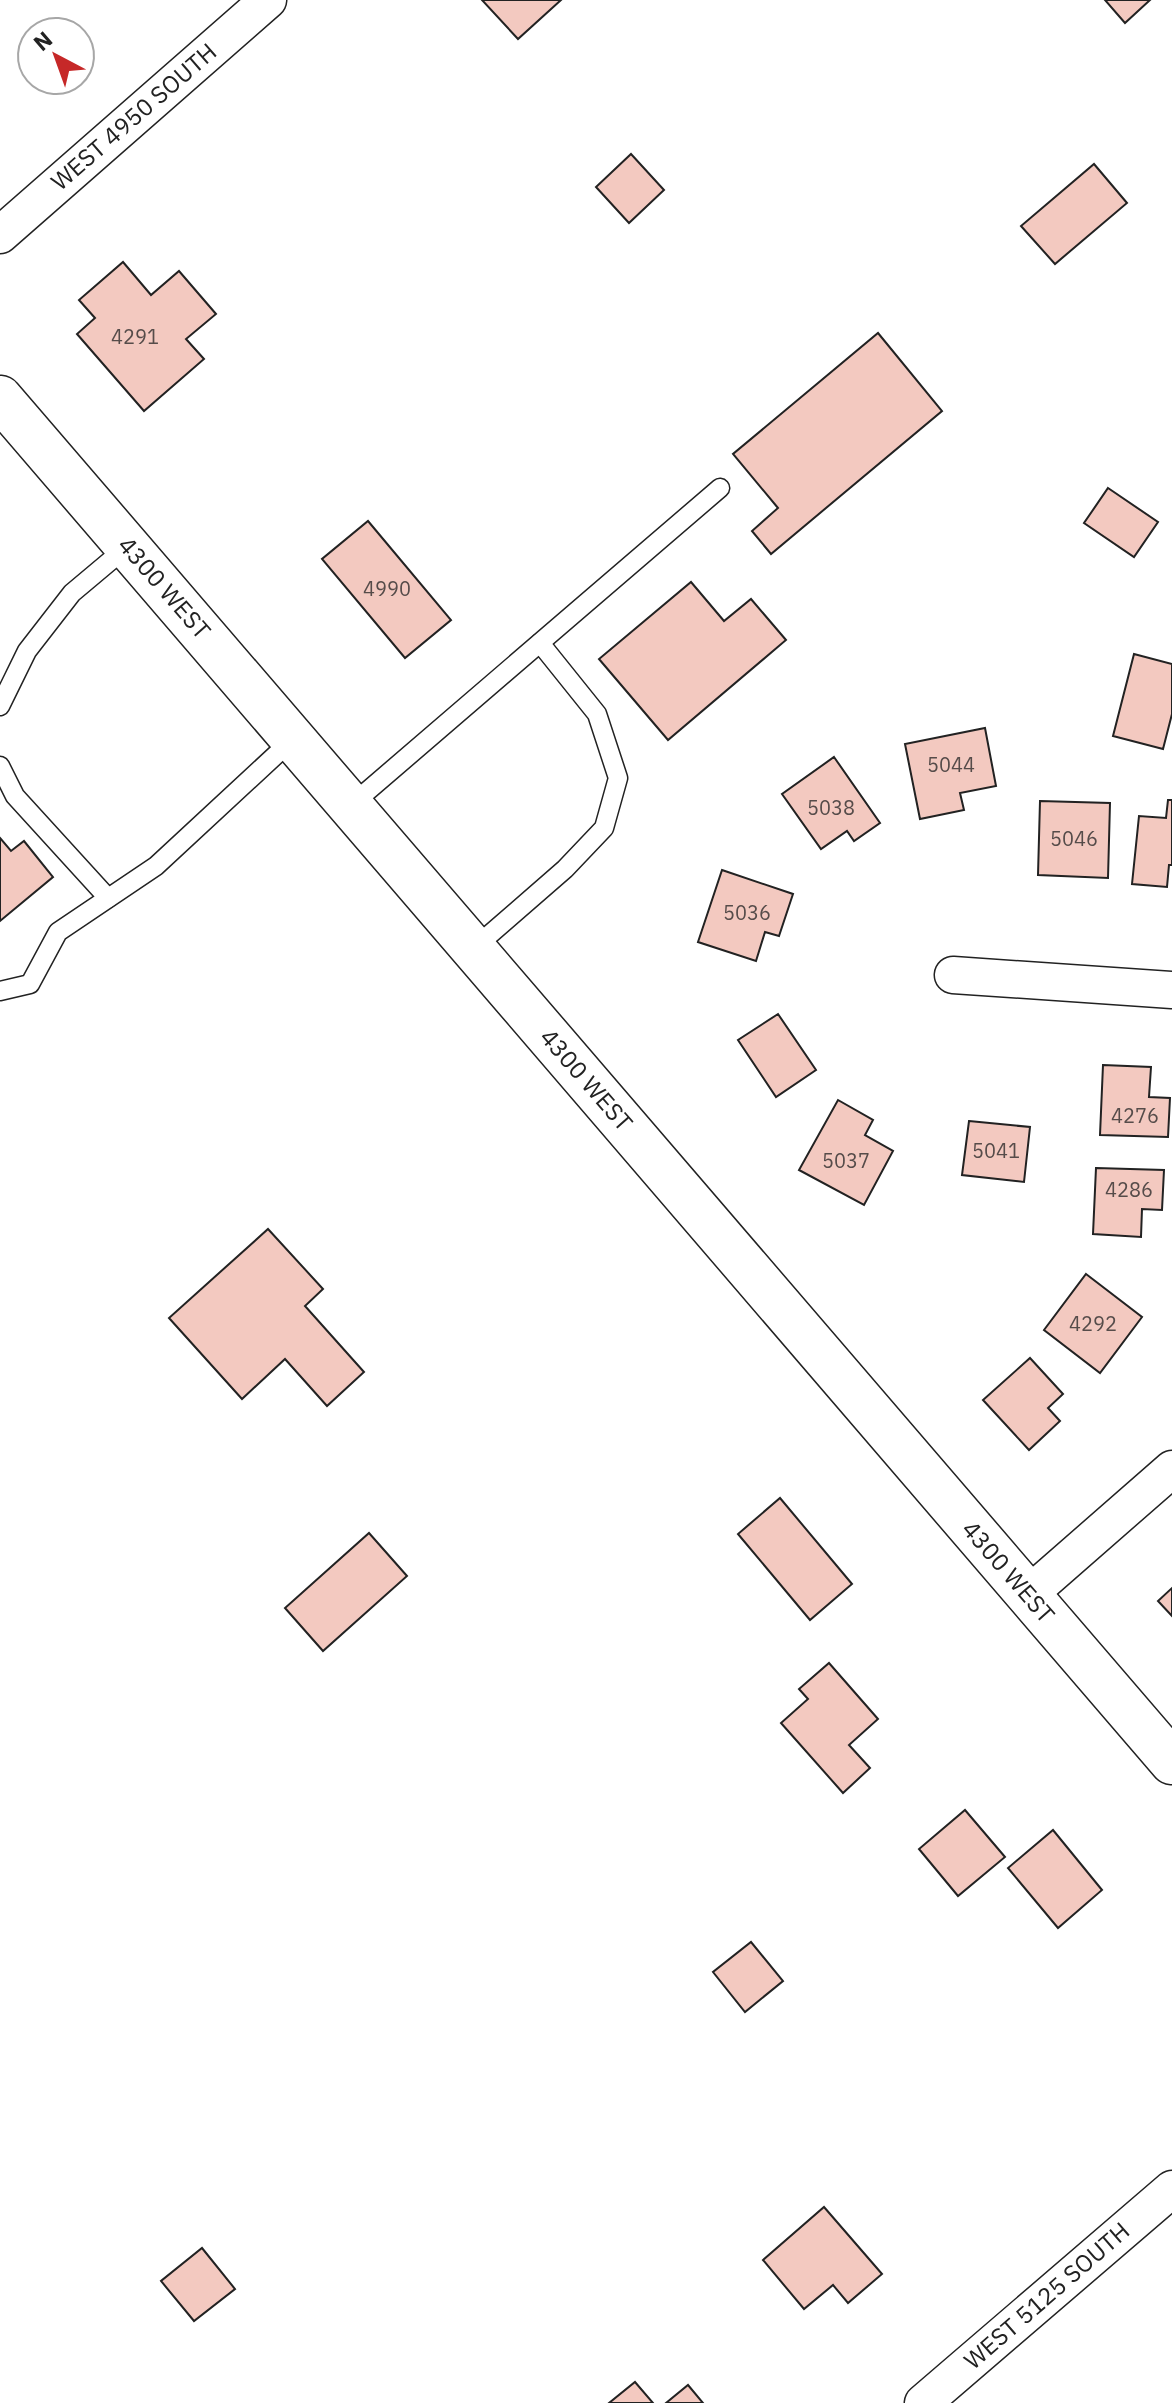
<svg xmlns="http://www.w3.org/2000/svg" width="1172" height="2403" font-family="'IBM Plex Sans',sans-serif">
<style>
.building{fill:#f3c9c0;stroke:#222;stroke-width:2}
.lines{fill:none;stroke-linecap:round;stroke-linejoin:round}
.lane-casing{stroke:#222;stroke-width:21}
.street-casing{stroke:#222;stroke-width:39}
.secondary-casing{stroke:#222;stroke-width:47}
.lane{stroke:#fff;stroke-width:18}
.street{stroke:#fff;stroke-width:36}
.secondary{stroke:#fff;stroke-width:44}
.labels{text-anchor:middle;stroke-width:6;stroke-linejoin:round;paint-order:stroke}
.number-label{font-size:20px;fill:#564c4a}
.street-label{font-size:24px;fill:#222;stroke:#fff}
</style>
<rect width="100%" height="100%" fill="#fff"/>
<g class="building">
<polygon points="482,0 561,0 518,39"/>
<polygon points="1105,0 1150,0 1125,23"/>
<polygon points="631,154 664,190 629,223 596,187"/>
<polygon points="1094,164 1127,203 1055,264 1021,226"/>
<polygon points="123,262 151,295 179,271 216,314 186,339 204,359 144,411 77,334 95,318 79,300"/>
<polygon points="878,333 942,411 771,554 752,531 778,508 733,454"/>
<polygon points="1108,488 1158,522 1134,557 1084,523"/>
<polygon points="368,521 451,620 405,658 322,559"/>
<polygon points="691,582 724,621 751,599 786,640 668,740 599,659"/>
<polygon points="1134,654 1172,664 1172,714 1163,749 1113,736"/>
<polygon points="985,728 996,786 960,793 964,810 920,819 905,744"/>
<polygon points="834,757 880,823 854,841 847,831 821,849 782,794"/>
<polygon points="1168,800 1172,800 1172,865 1169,865 1167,887 1132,884 1139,816 1166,818"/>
<polygon points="1040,801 1110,803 1108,878 1038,875"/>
<polygon points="0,838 11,851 24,841 53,877 0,921"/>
<polygon points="722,870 793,894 779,936 765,932 756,961 698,942"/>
<polygon points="778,1014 816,1070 776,1097 738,1040"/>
<polygon points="1103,1065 1151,1067 1149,1097 1170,1098 1168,1137 1100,1135"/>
<polygon points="838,1100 873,1120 865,1135 893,1151 864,1205 799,1170"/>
<polygon points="969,1121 1030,1127 1024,1182 962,1175"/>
<polygon points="1096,1168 1164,1170 1162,1210 1142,1209 1141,1237 1093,1234"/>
<polygon points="268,1229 323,1289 305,1306 364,1372 327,1406 285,1359 242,1399 169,1318"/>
<polygon points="1086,1274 1142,1317 1100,1373 1044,1330"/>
<polygon points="1030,1358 1063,1394 1048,1408 1060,1421 1029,1450 983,1400"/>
<polygon points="780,1498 852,1584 810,1620 738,1534"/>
<polygon points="369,1533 407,1576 323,1651 285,1608"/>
<polygon points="1172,1588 1172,1616 1158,1601"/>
<polygon points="829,1663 878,1719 849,1745 870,1768 843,1793 781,1723 808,1699 799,1689"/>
<polygon points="965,1810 1005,1857 958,1896 919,1849"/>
<polygon points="1053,1830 1102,1890 1058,1928 1008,1868"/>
<polygon points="751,1942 783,1981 745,2012 713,1972"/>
<polygon points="824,2207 882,2274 848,2303 833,2285 804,2309 763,2260"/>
<polygon points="202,2248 235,2289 194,2321 161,2281"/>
<polygon points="635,2382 653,2403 609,2403"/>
<polygon points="688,2385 703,2403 666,2403"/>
</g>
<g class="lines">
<g class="lane-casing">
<g id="lane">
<polyline points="0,706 27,651 72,593 128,546"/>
<polyline points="0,766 15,796 108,898"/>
<polyline points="350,806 720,488"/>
<polyline points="473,949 565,869 604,828 618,778 597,714 540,643"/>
<polyline points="0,991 30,984 58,932 156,866 293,739"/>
</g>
</g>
<g class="street-casing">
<g id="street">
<polyline points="0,235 268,0"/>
<polyline points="953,975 1172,990"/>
<polyline points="1028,1595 1172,1469"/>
<polyline points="923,2403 1172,2189"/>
</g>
</g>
<g class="secondary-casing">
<polyline id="secondary" points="0,398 1172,1762"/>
</g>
<use href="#lane" class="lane"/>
<use href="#street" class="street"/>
<use href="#secondary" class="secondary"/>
</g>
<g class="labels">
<g class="number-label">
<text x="135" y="344">4291</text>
<text x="387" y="596">4990</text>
<text x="951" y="772">5044</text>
<text x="831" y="815">5038</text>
<text x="1074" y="846">5046</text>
<text x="747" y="920">5036</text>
<text x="1135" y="1123">4276</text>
<text x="996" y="1158">5041</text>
<text x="846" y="1168">5037</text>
<text x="1129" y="1197">4286</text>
<text x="1093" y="1331">4292</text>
</g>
<g class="street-label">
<text transform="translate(134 117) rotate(-41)" y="8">WEST 4950 SOUTH</text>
<text transform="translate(164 588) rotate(49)" y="8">4300 WEST</text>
<text transform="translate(586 1080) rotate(49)" y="8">4300 WEST</text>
<text transform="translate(1008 1572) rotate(49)" y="8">4300 WEST</text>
<text transform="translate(1047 2296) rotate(-41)" y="8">WEST 5125 SOUTH</text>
</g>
</g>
<g transform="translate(56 56) rotate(319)"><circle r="38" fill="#ffffff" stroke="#a7a7a7" stroke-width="2"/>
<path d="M0-6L14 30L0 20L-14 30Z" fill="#c62828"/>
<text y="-12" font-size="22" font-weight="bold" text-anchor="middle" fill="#222222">N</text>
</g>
</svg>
